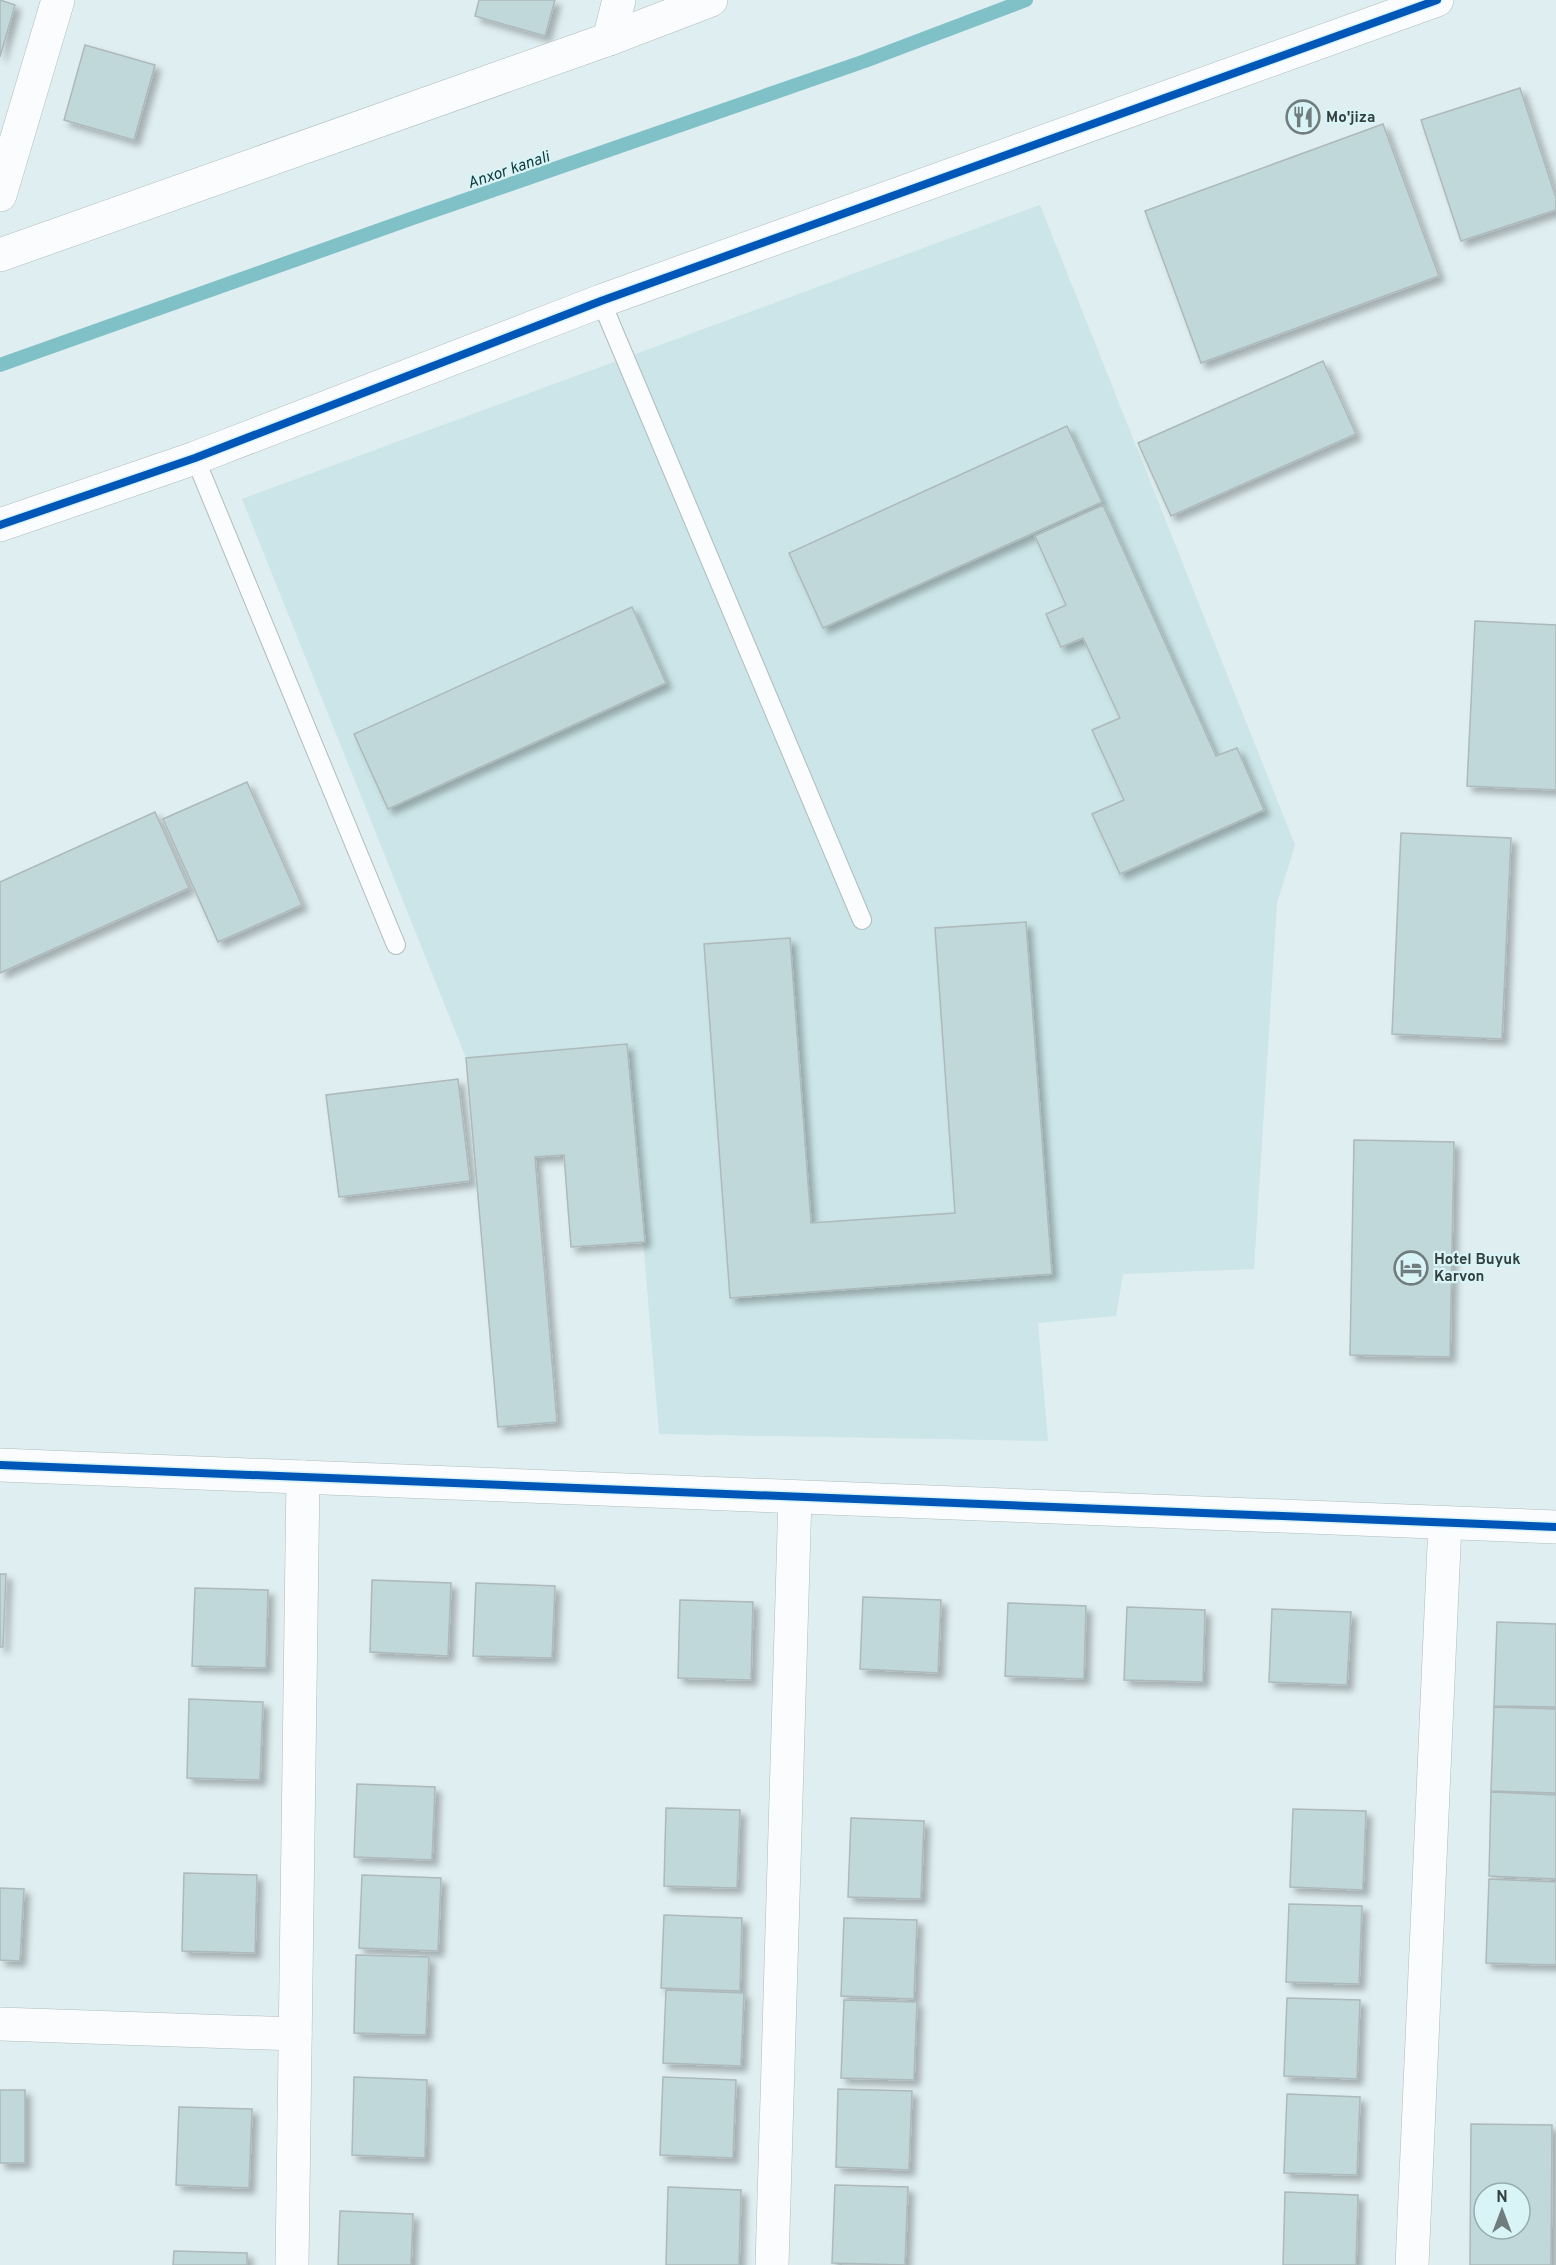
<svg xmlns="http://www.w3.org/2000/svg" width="1556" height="2265" font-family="Overpass,sans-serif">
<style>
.built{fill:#cbe5e8}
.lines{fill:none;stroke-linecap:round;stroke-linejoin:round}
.stream{stroke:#80c1c7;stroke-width:14}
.building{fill:#c1d8db;stroke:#adb9ba;stroke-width:1.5;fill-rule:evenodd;filter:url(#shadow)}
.lane-casing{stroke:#b0bcbd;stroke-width:20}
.street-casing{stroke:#b0bcbd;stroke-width:34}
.lane{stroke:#fafcfd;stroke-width:18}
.street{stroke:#fafcfd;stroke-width:33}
.cycleway-casing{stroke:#d9f4f6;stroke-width:11}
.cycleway{stroke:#0057b8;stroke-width:8}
.labels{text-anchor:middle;stroke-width:4.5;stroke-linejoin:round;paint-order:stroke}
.poi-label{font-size:15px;font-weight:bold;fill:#343f40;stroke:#d9f4f6;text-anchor:start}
.water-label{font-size:16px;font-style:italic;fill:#103a3e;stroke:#d9f4f6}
</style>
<defs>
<filter id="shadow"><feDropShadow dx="5.5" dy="5.5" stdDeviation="3" flood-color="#0004"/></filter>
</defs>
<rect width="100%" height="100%" fill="#dfeef0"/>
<polygon class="built" points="1040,205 1295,845 1277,903 1254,1269 1123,1274 1116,1316 1038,1323 1048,1441 659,1434 627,1045 466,1058 242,499"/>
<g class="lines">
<polyline class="stream" points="0,365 413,218 865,61 1026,0"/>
</g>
<g class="building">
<polygon points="0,0 15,5 0,57"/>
<polygon points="479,0 555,0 545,36 475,16"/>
<polygon points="85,45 155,65 134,140 64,120"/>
<polygon points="1520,88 1556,198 1556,210 1461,241 1421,120"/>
<polygon points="1383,124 1439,276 1201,363 1145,211"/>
<polygon points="1323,361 1356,434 1171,516 1138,443"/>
<polygon points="1067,426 1102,502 823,628 789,553"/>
<polygon points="1103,505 1216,756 1237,748 1264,810 1120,874 1092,814 1124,800 1092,730 1120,718 1083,638 1061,647 1046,614 1066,605 1035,536"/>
<polygon points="632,607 666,683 388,809 354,734"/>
<polygon points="1475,621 1556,625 1556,790 1467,786"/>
<polygon points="247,782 302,905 218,942 163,819"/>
<polygon points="155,812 189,888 0,973 0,882"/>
<polygon points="1401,833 1511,838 1502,1039 1392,1034"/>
<polygon points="1026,922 1052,1274 730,1298 704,944 790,938 811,1223 955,1213 935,928"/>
<polygon points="627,1044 645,1242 571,1247 564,1155 535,1157 557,1422 498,1427 466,1058"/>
<polygon points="458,1079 470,1181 339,1197 326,1095"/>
<polygon points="1354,1140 1454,1142 1450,1357 1350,1355"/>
<polygon points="0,1574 6,1574 3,1647 0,1647"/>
<polygon points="372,1580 451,1583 448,1656 370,1652"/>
<polygon points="476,1583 555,1586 552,1658 473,1656"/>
<polygon points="195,1588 268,1590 266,1668 192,1666"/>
<polygon points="863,1597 941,1600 938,1673 860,1669"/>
<polygon points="680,1600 753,1602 751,1680 678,1678"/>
<polygon points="1008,1603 1086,1606 1084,1679 1005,1676"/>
<polygon points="1127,1607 1205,1610 1203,1682 1124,1680"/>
<polygon points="1272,1609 1351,1612 1347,1685 1269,1682"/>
<polygon points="1497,1622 1556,1624 1556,1707 1494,1706"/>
<polygon points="189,1699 263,1702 260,1780 187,1778"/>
<polygon points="1494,1707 1556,1709 1556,1793 1491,1791"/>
<polygon points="357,1784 435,1787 432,1860 354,1857"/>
<polygon points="1491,1792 1556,1795 1556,1879 1489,1876"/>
<polygon points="666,1808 740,1810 737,1888 664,1886"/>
<polygon points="1293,1809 1366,1811 1363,1890 1290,1887"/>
<polygon points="851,1818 924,1821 921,1899 848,1897"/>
<polygon points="184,1873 257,1875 255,1953 182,1951"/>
<polygon points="362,1875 441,1878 438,1951 359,1948"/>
<polygon points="1489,1879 1556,1882 1556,1965 1486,1963"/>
<polygon points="0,1888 24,1889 20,1961 0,1960"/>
<polygon points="1289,1904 1362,1906 1359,1984 1286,1982"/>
<polygon points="664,1915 742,1918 740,1991 661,1988"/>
<polygon points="844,1918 917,1920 914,1999 841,1996"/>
<polygon points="356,1955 429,1957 426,2035 354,2033"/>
<polygon points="666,1990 744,1993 741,2066 663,2063"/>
<polygon points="1287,1998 1360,2000 1357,2079 1284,2076"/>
<polygon points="844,2000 917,2002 914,2080 841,2078"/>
<polygon points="354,2077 427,2080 425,2158 352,2155"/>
<polygon points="663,2077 736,2080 733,2158 660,2155"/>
<polygon points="838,2089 912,2091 909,2170 836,2167"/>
<rect x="0" y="2090" width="25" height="73"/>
<polygon points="1287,2094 1360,2097 1357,2175 1284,2173"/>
<polygon points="179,2107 252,2109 249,2188 176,2185"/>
<path d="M1471,2124L1552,2125L1551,2265H1470ZM1484,2193H1520V2229H1484Z"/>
<polygon points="835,2185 908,2187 905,2265 832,2263"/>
<polygon points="668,2187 741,2190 739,2265 666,2265"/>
<polygon points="1285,2192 1358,2195 1356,2265 1283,2265"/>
<polygon points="340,2211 413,2214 411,2265 338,2265"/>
<polygon points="174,2251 247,2253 247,2265 173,2265"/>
</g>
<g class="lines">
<g class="lane-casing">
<g id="lane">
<polyline points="601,301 862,920"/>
<polyline points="195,458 396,945"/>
</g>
</g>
<g class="street-casing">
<g id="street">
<polyline points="609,39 619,0"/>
<polyline points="0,195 58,0"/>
<polyline points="0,255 609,39 711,0"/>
<polyline points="0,525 195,458 601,301 1437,0"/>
<polyline points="0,1465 1556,1527"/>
<polyline points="0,2024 295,2034"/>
<polyline points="292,2265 303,1477"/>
<polyline points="772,2265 795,1497"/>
<polyline points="1412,2265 1445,1523"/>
</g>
</g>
<use href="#lane" class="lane"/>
<use href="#street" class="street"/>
<g class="cycleway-casing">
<g id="cycleway">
<polyline points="0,525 195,458 601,301 1437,0"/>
<polyline points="0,1465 1556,1527"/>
</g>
</g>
<use href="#cycleway" class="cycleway"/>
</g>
<defs>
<g id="restaurant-ring" transform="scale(1.725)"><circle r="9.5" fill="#d9f4f6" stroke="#707c7e" stroke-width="1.5"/><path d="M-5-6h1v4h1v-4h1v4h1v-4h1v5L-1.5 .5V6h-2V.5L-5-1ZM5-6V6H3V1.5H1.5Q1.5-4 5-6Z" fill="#707c7e"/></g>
<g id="hotel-ring" transform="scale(1.725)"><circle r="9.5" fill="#d9f4f6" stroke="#707c7e" stroke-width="1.5"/><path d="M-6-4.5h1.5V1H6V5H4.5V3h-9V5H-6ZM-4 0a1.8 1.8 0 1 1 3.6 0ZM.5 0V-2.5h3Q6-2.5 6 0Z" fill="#707c7e"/></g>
</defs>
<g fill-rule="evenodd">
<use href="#restaurant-ring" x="1303" y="117"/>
<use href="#hotel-ring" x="1411" y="1268"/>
</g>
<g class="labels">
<g class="poi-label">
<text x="1326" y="122">Mo'jiza</text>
<text x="1434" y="1264">Hotel Buyuk<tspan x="1434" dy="17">Karvon</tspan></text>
</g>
<g class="water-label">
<text transform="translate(508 169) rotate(-19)" y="6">Anxor kanali</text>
</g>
</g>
<g transform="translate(1502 2211)"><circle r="28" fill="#d9f4f6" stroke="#97acad" stroke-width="1.5"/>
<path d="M0-4.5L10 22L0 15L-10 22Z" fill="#707c7e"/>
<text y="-9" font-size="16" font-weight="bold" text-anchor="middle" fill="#343f40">N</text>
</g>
</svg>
